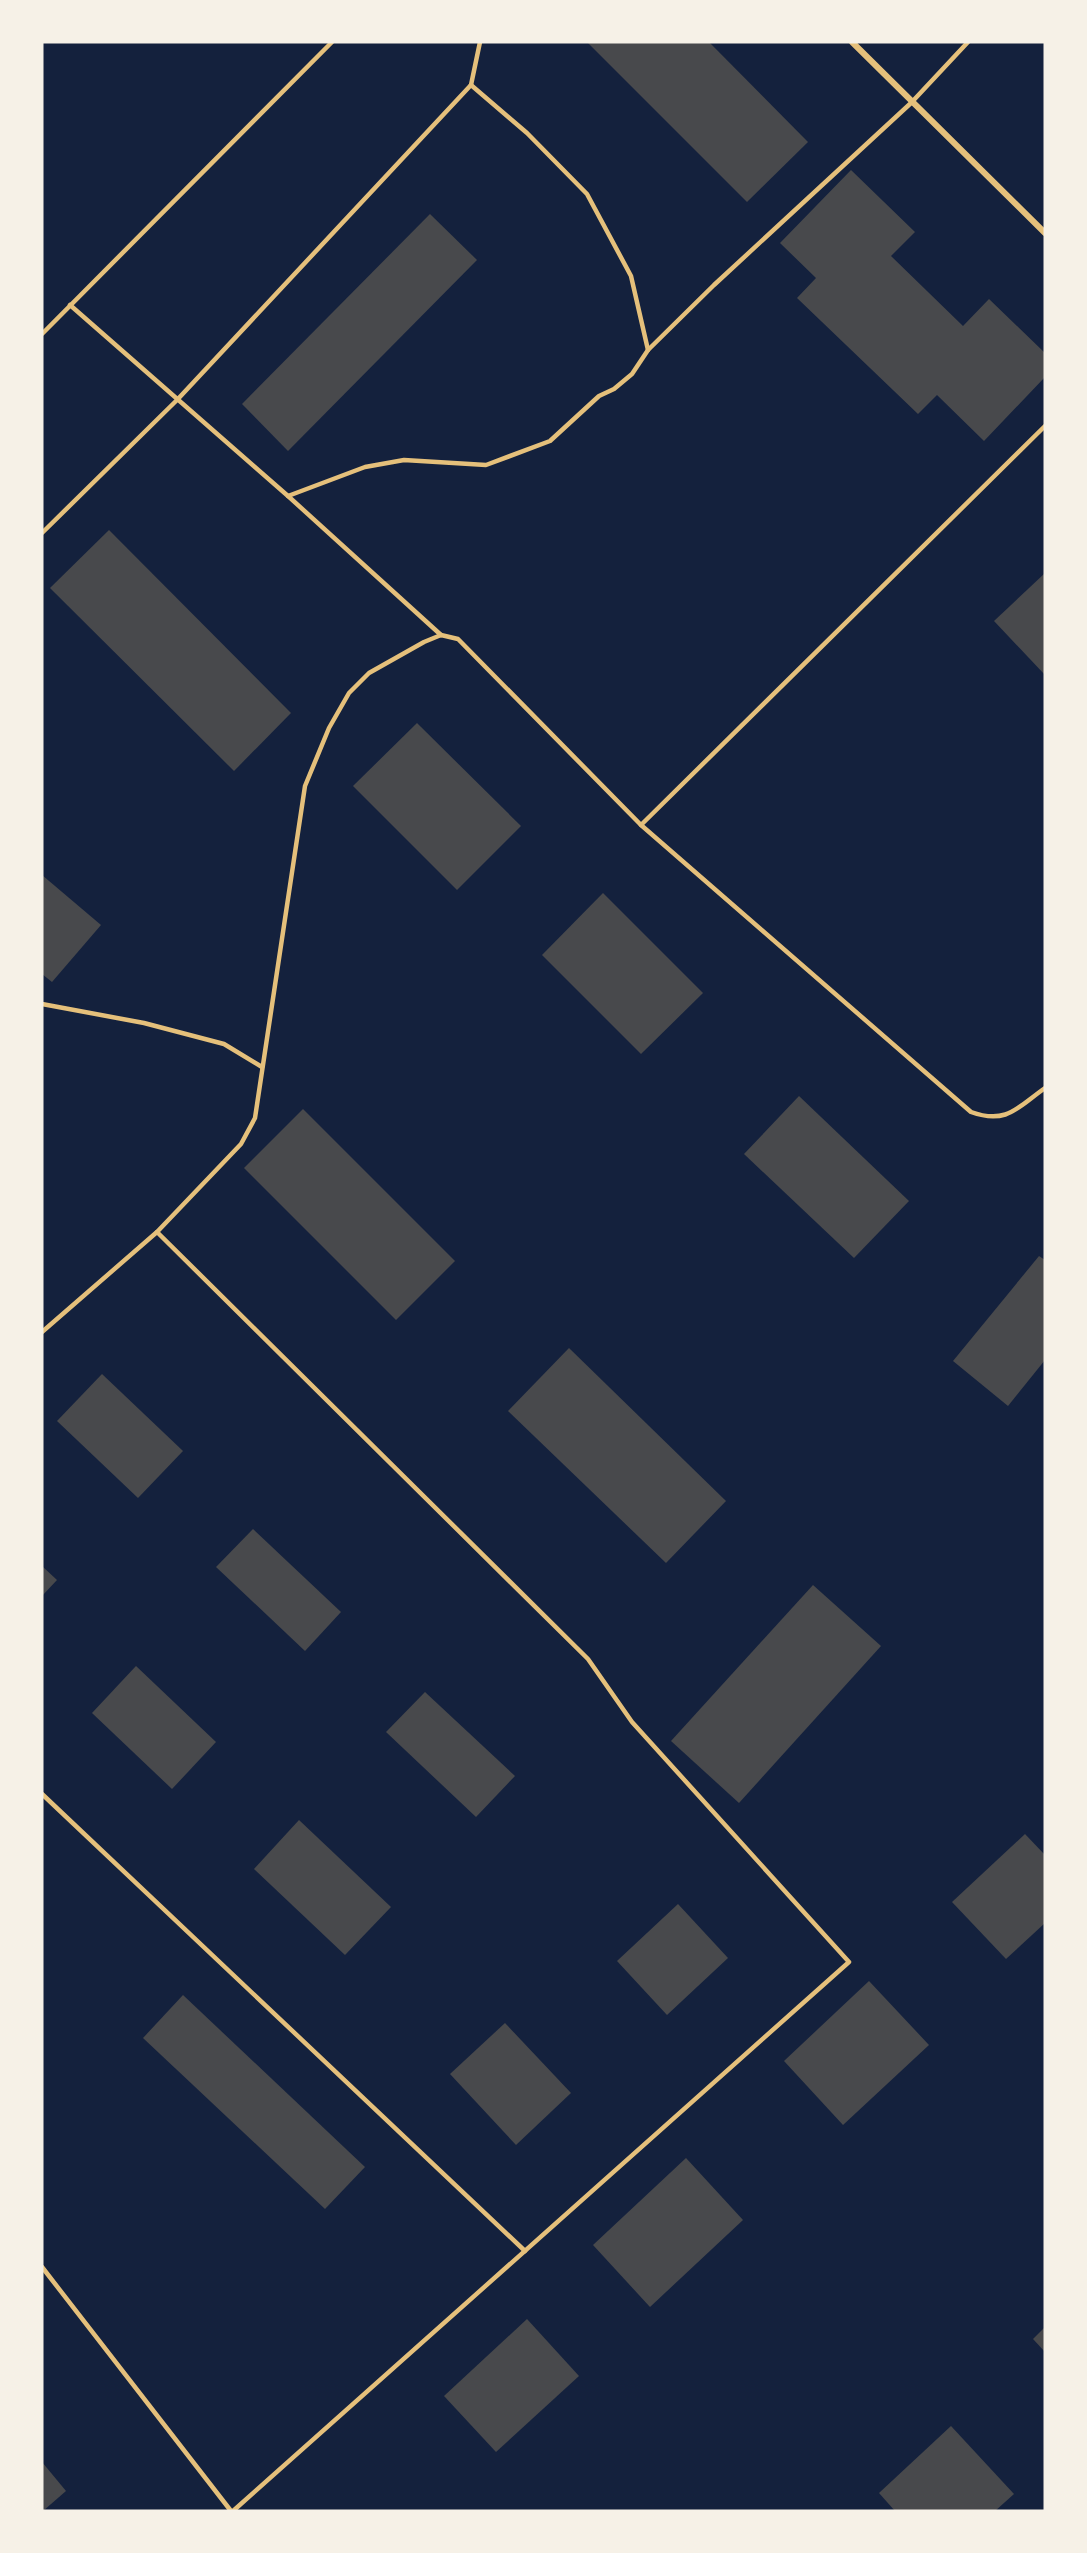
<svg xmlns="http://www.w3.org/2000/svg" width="1087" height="2553" font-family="Rubik,sans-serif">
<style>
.building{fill:#48494c}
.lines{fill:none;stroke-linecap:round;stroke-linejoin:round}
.service{stroke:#e5c07b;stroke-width:4.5}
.minor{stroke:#e5c07b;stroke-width:6}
</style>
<rect width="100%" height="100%" fill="#14213d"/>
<g class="building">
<polygon points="587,42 709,42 808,142 747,202"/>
<polygon points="851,170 915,232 891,256 963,326 989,299 1045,353 1045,377 984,441 937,395 918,414 797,298 816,278 780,243"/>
<polygon points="430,214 477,260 288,451 242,404"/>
<polygon points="109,530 291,713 234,771 50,588"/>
<polygon points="1045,573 1045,675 994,621"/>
<polygon points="417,723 521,826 457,890 353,786"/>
<polygon points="42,875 101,925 52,982 42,974"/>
<polygon points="603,893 703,993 641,1054 542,955"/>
<polygon points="799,1096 909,1201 854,1258 744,1154"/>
<polygon points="303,1109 455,1261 396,1320 244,1168"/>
<polygon points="1039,1256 1045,1260 1045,1360 1008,1406 953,1361"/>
<polygon points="569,1348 726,1501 666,1563 508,1411"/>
<polygon points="102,1374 183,1451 138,1498 57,1421"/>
<polygon points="253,1529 341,1612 305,1651 216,1567"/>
<polygon points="42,1566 57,1580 42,1596"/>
<polygon points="813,1585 881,1646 739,1803 671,1741"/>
<polygon points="136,1666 216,1742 172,1789 92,1713"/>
<polygon points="425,1692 515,1776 476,1817 386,1732"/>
<polygon points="299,1820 391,1907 345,1955 254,1869"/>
<polygon points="1025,1834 1045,1855 1045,1923 1006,1959 952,1902"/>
<polygon points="678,1904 728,1958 667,2015 617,1961"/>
<polygon points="869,1981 929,2045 843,2125 784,2061"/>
<polygon points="183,1995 365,2167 325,2209 143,2038"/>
<polygon points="505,2023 571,2093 516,2145 450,2074"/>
<polygon points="686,2158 743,2220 650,2307 593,2245"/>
<polygon points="527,2319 579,2376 496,2452 444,2396"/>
<polygon points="1045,2327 1045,2352 1033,2339"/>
<polygon points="951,2426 1014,2494 995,2511 895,2511 879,2493"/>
<polygon points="42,2462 66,2491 43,2511 42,2511"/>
</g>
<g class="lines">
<g class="service">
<polyline points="471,85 527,133 587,194 631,276 648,350"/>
<polyline points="70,305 288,496 441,635"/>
<polyline points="42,334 332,42"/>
<polyline points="288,496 365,467 404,460 486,465 550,441 599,396 614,389 632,374 648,350 714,285 911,103 968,42"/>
<polyline points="42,533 177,400 471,85 480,42"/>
<path d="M641,825L971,1112C1007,1125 1018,1107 1045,1088"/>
<polyline points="42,1004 144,1023 224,1044 262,1067"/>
<polyline points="157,1232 241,1144 255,1118 305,786 329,728 349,693 369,673 424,642 441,635 458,639 641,825 1045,426"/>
<polyline points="42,1332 157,1232 588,1659 632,1722 849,1962 233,2511"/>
<polyline points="42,1794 525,2251"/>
<polyline points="42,2267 231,2511"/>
</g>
<polyline class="minor" points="852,42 1045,233"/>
</g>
<rect width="1087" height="2553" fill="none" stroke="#f6f1e7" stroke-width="87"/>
</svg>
